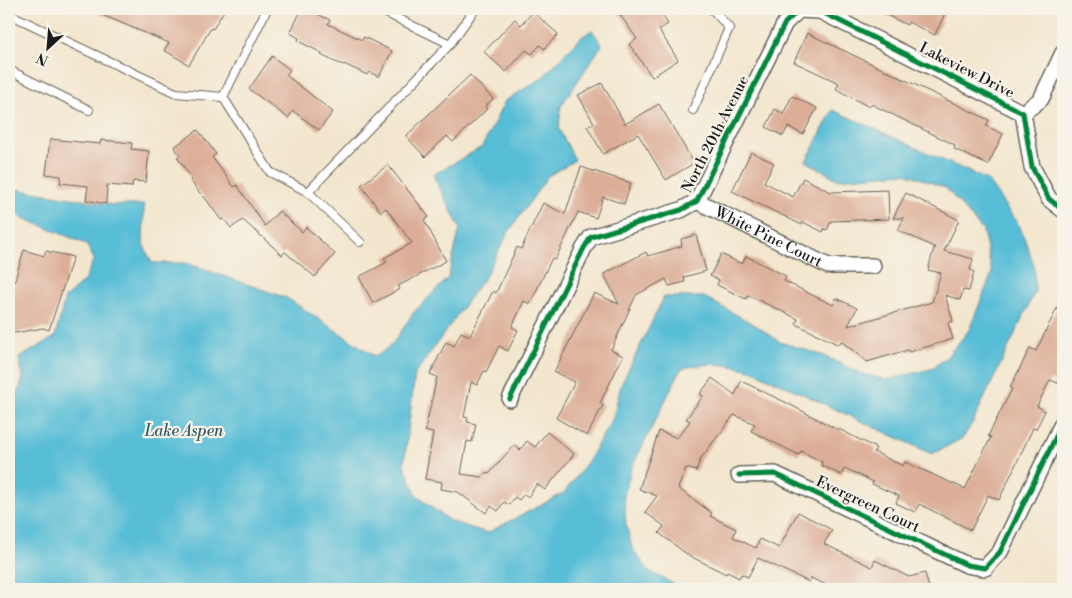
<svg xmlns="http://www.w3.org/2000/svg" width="1072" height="598" font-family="'Libre Bodoni',serif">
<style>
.water{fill:#59bdd7;stroke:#3a6c7a}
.building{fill:#dcae97}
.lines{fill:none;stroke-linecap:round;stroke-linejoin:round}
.lane-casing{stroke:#67635a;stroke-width:10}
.street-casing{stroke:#67635a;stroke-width:18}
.lane{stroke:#fff;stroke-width:8}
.street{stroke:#fff;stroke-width:15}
.cycleway-casing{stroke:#f7f3e8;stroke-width:8}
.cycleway{stroke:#00873e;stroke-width:5}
.labels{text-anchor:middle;stroke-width:4.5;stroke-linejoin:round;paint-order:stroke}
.street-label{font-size:15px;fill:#1c1c1c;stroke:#f7f3e8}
.water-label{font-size:16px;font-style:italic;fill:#345c67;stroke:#f7f3e8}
</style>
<rect width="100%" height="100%" fill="#f7f3e8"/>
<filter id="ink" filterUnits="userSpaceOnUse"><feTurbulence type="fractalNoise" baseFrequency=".02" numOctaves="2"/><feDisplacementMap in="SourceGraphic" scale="10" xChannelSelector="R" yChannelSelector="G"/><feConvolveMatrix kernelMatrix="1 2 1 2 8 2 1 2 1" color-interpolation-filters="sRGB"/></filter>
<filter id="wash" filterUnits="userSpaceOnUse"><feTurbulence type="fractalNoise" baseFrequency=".0096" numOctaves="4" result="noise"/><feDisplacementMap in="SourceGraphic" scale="20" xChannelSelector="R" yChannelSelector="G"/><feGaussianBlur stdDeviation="1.12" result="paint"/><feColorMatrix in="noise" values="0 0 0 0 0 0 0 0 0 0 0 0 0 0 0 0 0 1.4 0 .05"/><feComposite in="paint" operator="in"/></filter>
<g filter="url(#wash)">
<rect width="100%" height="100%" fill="#f3e6ce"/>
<path class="water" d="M592,30L602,45L561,106L559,129L575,160L548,176L508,233L486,275L415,374L404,465L417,496L450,521L487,533L564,493L586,464L613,418L621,385L664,297H704L757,326L780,342L822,355L862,374L886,380L931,369L946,358L969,330L992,273L983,231L946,188L905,173L837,179L806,161L833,110L987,180L1020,227L1034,265L1035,292L973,422L963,438L932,454L751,370C723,364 709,361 681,369L631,469L624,496L626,524L632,548L649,571L683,589H9V420L23,378L19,358L55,337L65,298L84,281L94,259L86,244L9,212V188L113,205H144L143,244L152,263H186L287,298L376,357L394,342L414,312L448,278L460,228L433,175L482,147L505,101L542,78L579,39Z"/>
<g id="blocks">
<g class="building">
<polygon points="88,9 225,9 213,29 211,28 189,65 164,50 169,43"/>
<polygon points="302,9 307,9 330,20 328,24 362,40 364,37 392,51 379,77 369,72 367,75 344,64 343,65 333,61 321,55 322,53 298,41 299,38 290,33"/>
<polygon points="616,9 658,9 668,24 659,30 678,60 652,77 629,44 637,39"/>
<polygon points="874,9 947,9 935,35 908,22 907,25"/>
<polygon points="533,12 558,34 544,49 540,45 532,54 526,50 506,72 484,52 515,19 521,25"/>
<polygon points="807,33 989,120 986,126 1003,134 988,165 954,149 955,145 871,104 869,107 836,89 839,83 794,62"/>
<polygon points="272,56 290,70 286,75 333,112 319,130 293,111 288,118 249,89"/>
<polygon points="470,75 493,99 485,106 487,109 453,142 447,136 425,157 406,136"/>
<polygon points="602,83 625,124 659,104 694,163 666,180 638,134 603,154 587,126 594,123 578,95"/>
<polygon points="792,96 817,108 803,134 788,127 783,136 766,127 775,109 783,114"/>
<polygon points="198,130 216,154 212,157 234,187 237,185 265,226 279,211 302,232 306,227 335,254 315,277 285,252 282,255 243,220 231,228 224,219 221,220 206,199 199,192 190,180 192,179 177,157 180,155 174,147"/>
<polygon points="50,139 100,144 101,140 132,143 131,149 149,151 146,182 133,181 132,187 107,185 106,204 86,200 88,186 60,183 61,176 46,174"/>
<polygon points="751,152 774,163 764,182 793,197 803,178 831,192 888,190 889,219 831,221 827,230 824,229 823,232 803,222 802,225 732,191"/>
<polygon points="388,165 429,217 424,220 446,261 398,286 400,289 373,303 359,277 387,262 384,258 412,243 386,208 381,212 361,185"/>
<polygon points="581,167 631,183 624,204 603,197 596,218 578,212 555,260 552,258 530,304 524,301 512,327 518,330 508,351 499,346 486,372 484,371 477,385 471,382 464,417 468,418 467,422 476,424 472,442 467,441 461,474 482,477 486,472 489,474 514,445 520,450 527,441 535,447 547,432 574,454 545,490 537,484 528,497 524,494 519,500 515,497 509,505 504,502 498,511 491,506 486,513 458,492 441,489 442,482 425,479 433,433 425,431 437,377 430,374 446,342 454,346 461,332 470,336 493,291 496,293 517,247 521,249 543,203 565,214"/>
<polygon points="906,193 959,220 944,251 973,259 970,270 974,272 969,291 963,290 960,300 945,295 953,321 948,323 953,339 909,352 908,350 867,362 841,341 839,345 796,324 798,319 748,295 746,299 717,285 719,280 710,276 721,254 742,264 746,256 786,276 784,281 833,305 836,298 857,308 848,326 932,302 941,273 928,270 934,248 936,248 898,230 904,218 893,218"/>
<polygon points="696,235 706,271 684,277 685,282 669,286 666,279 636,295 611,350 623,356 600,403 603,405 587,436 556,418 575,382 554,372 594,293 619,304 604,274 646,252 648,256 682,246 681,239"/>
<polygon points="24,250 44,256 46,251 73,257 49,330 43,328 9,334 9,300"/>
<polygon points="1063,296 1063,372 1058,383 1050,380 1037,406 1045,411 1036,429 1033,428 999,500 988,495 971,530 919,504 915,512 896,503 899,496 872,484 873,482 845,468 841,475 821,465 822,462 801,451 799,455 751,431 755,424 734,415 701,458 696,471 686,468 678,488 712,513 710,516 736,529 733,537 756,548 760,539 779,548 798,512 832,530 824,544 872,567 875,560 909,577 925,573 929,588 932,589 835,589 811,578 809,582 758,558 748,577 741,574 739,578 727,572 726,574 688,555 659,533 664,526 645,512 657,496 639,489 659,431 677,438 690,421 686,419 703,396 700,394 712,378 735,395 741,381 787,403 838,430 839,429 876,448 874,452 903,466 905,462 965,489 991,437 988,436 1012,389 1010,388 1030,348 1036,351"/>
</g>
</g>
</g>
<g filter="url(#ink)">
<use href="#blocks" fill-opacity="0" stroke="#67635a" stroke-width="1"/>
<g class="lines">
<g class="lane-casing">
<g id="lane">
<polyline points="267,9 223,97 270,172 308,192 450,44 475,9"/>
<polyline points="378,9 450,44"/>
<polyline points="9,14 176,93 223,97"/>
<polyline points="9,70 89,110"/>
<polyline points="693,110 729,28 715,12 710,9"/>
<polyline points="308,192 360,242"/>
</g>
</g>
<g class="street-casing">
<g id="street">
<polyline points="1023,113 1041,99 1063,53"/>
<path id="s1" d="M697,201L828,266H873"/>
<polyline points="510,399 584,248 591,237 681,210 697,201 785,23 799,10 820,11 1023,113 1032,167 1049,199 1063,210"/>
<polyline points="739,475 775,474 967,565 985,568 1000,552 1063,422"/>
</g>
</g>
<use href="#lane" class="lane"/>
<use href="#street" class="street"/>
<g class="cycleway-casing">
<g id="cycleway">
<polyline points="510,399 584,248 591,237 681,210 697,201 785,23 799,10 820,11 1023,113 1032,167 1049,199 1063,210"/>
<polyline points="739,475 775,474 967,565 985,568 1000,552 1063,422"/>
</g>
</g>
<use href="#cycleway" class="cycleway"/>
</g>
</g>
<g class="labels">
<g class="street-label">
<text transform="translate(967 70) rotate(27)" y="5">Lakeview Drive</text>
<text transform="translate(715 134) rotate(-63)" y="5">North 20th Avenue</text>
<text dy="5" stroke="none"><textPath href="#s1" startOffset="80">White Pine Court</textPath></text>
<text transform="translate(868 504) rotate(25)" y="5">Evergreen Court</text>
</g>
<g class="water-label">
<text x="184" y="436">Lake Aspen</text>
</g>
</g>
<rect width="1072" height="598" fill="none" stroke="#f7f3e8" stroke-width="30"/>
<g transform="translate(48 48) rotate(206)" stroke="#f7f3e8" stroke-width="4" paint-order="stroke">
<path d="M0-4L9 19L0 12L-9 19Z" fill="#1c1c1c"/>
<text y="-8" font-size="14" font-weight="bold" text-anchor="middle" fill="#1c1c1c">N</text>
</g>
</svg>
